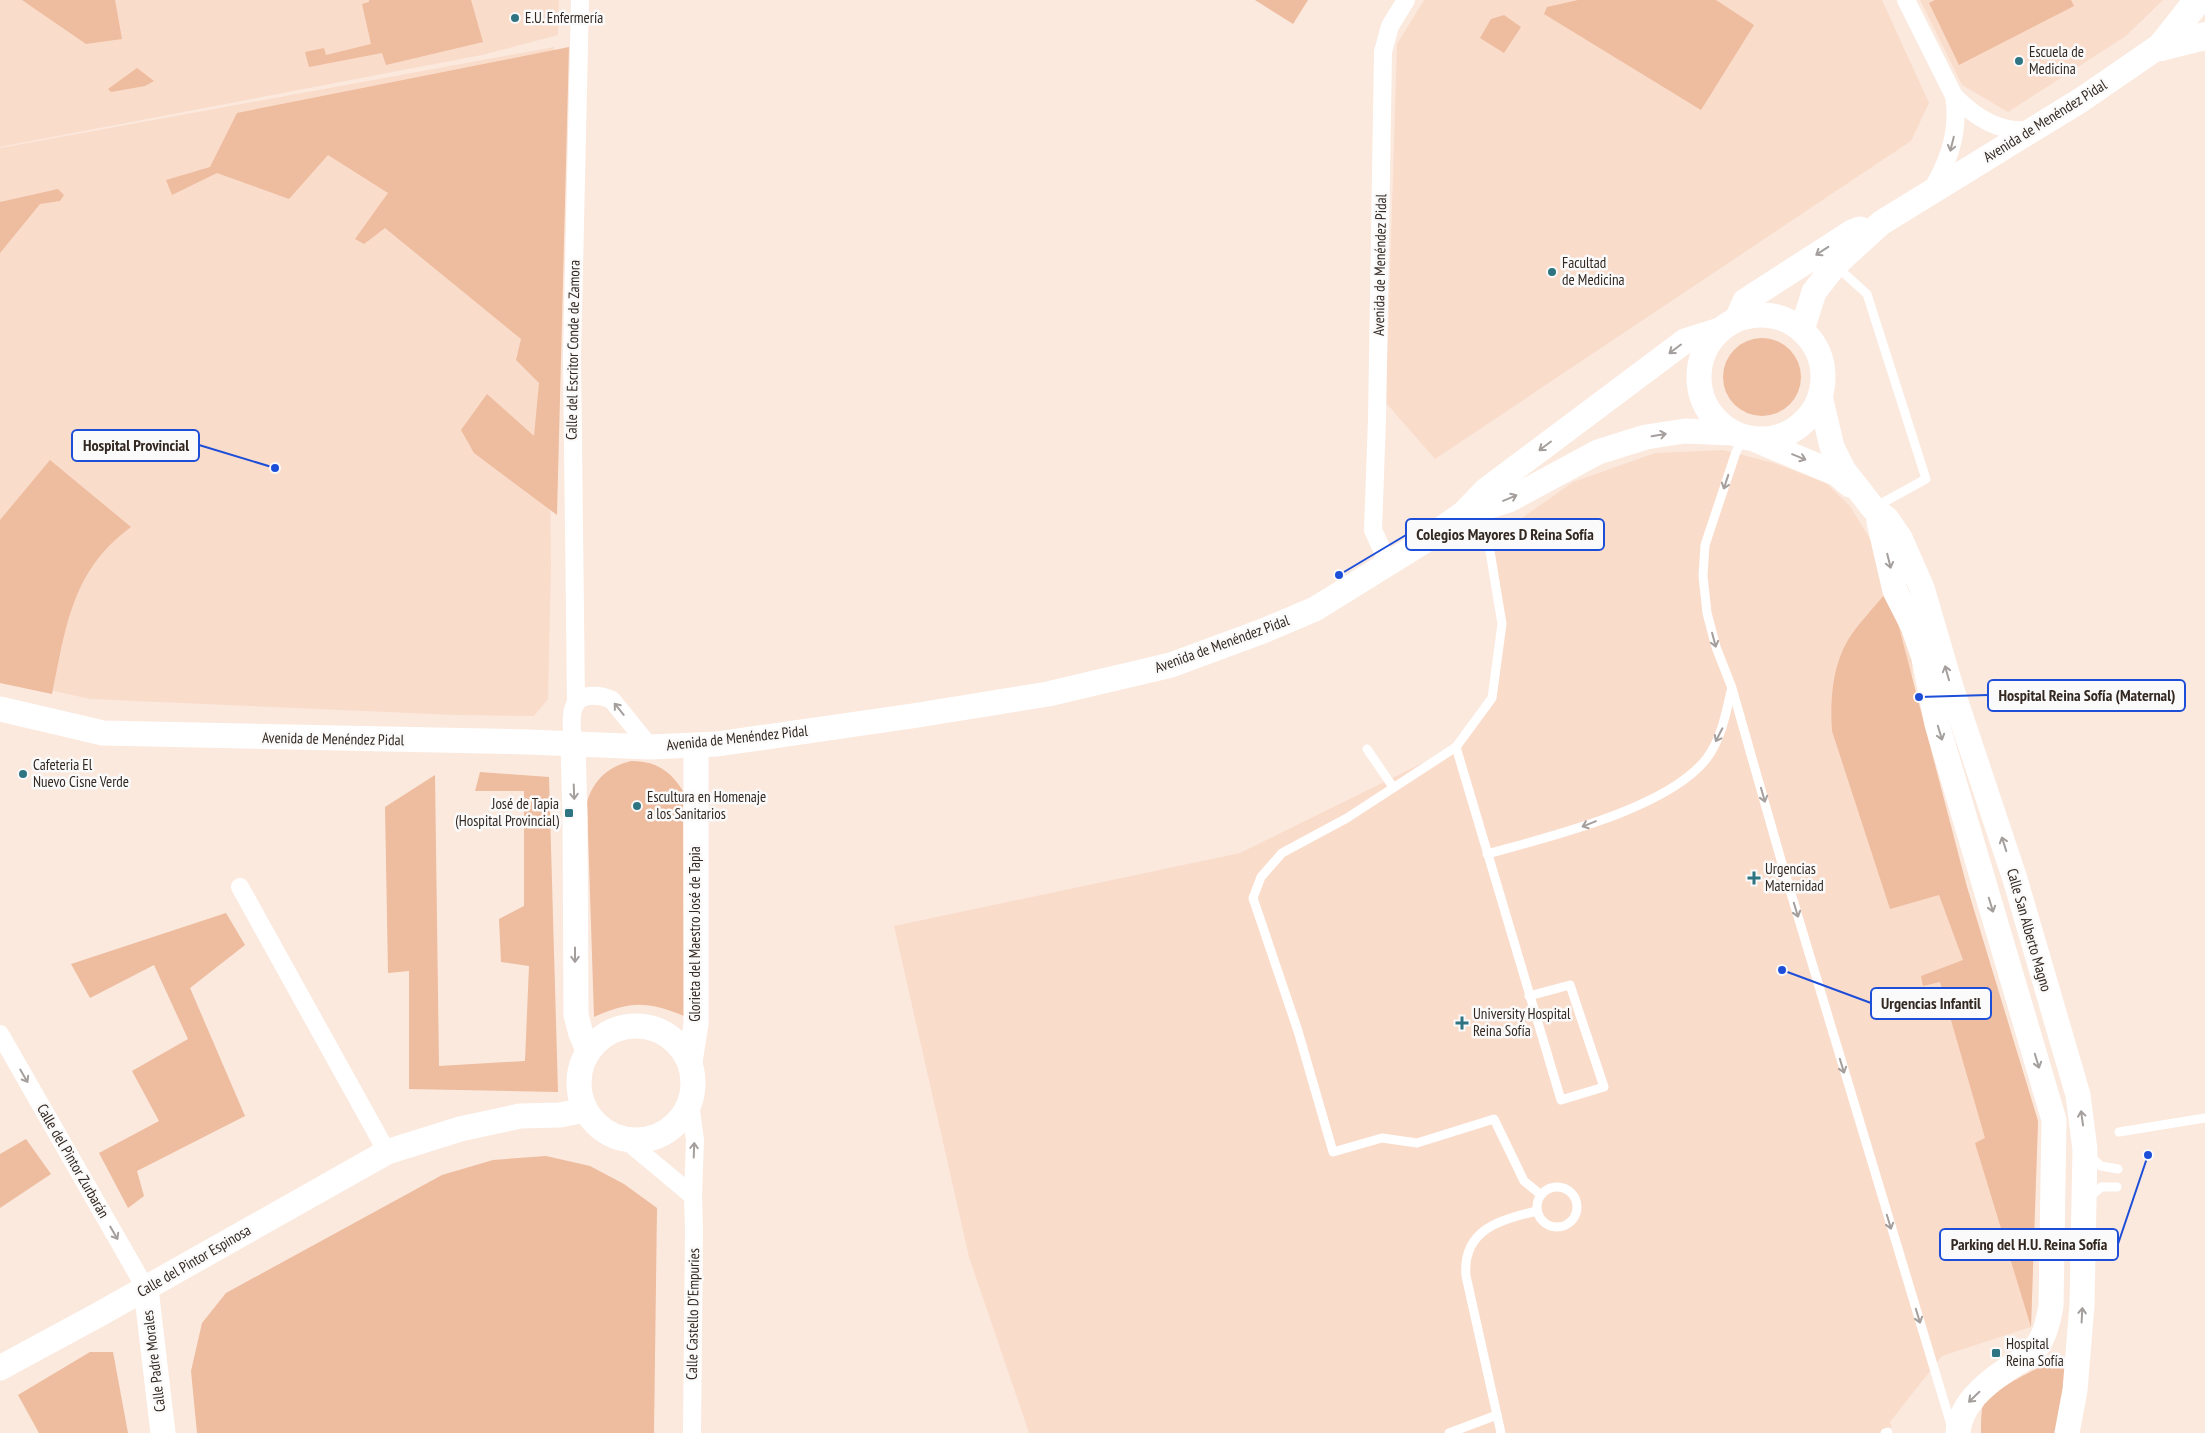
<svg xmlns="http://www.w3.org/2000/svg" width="2205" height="1433" font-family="'PT Sans Narrow',sans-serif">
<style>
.built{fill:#fadccb}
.green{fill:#eebc9e}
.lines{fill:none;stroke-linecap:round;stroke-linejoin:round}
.lane{stroke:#fff;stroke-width:9}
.street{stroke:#fff;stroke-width:18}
.secondary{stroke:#fff;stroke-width:25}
.highway{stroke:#fff;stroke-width:28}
.oneway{stroke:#a49f9c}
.poi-dot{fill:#2f7483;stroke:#fafafa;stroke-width:2}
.labels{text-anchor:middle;stroke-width:5;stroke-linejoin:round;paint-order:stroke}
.poi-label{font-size:15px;fill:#342922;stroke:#fafafa;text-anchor:start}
.street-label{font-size:15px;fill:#342922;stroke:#fafafa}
.leader{fill:none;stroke:#1d4ed8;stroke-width:2}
.callout-dot{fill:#1d4ed8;stroke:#fafafa;stroke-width:2}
.callout{fill:#fafafa;stroke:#1d4ed8;stroke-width:2}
.callout-label{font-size:16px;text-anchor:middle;font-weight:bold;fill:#342922}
</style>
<rect width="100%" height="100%" fill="#fbe9de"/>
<g class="built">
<polygon points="0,0 559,0 558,35 482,55 0,147"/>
<polygon points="1424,0 1882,0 1929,103 1911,141 1435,459 1386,403 1397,44"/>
<polygon points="1920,0 2163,0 2126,36 2008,112 1962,85"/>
<polygon points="554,47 549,370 551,567 548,699 534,716 455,715 90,699 0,679 0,148"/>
<polygon points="1723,450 1774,463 1826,483 1850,506 1873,544 1912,653 1913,710 2038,1121 2031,1327 1942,1356 1890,1422 1893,1433 1029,1433 969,1257 894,926 1240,853 1455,747 1492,698 1502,624 1488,539 1505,530 1573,482 1655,453"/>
</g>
<g class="green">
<polygon points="22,0 115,0 122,39 86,44"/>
<polygon points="369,0 471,0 483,42 386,65 382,53 309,67 305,52 324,48 326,55 371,44 362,4 369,2"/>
<polygon points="1255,0 1308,0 1293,24"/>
<polygon points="1578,0 1716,0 1754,25 1701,110 1544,14 1547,7"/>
<polygon points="1935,0 2071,0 2074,6 1959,65 1929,3"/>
<polygon points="1504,15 1521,27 1504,53 1480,38 1491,19"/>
<polygon points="569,47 557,515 474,453 461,430 487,394 534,436 539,383 516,360 521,339 385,228 364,244 355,239 388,193 328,155 289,199 217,173 172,195 166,180 210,167 237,113"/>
<polygon points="137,68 154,81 145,86 111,92 108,89"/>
<polygon points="58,189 64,195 60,201 40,204 0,253 0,202"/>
<circle cx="1762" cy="377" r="39"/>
<path d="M50,460L131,527C71,571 66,627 52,694L0,683V520Z"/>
<path d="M1889,589L1967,887L2038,1121L2031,1327L1975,1143L1985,1138L1940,982L1923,986L1921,976L1963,960L1939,895L1890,909L1832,731C1830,701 1832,667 1848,640C1859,622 1876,606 1889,589Z"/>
<path d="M631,761C655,761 670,770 683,791L684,1016C646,1001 631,1001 594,1017L587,802C594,780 607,767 631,761Z"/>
<polygon points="480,772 549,777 558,1092 409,1089 409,971 388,973 385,807 435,775 439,1066 525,1061 529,966 501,962 499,919 524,906 524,791 475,791"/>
<polygon points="226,913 245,945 190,988 245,1116 137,1171 144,1196 128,1208 99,1153 159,1121 132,1071 188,1039 154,965 90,998 71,964"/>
<polygon points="26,1139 51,1174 0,1208 0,1154"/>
<polygon points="546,1156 590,1166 624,1184 657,1208 654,1433 197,1433 191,1371 202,1323 226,1293 442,1175 493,1160"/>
<polygon points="90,1352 113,1352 128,1433 39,1433 18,1395"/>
<path d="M2052,1361L2061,1365L2065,1369L2064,1393L2056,1433H1981C1981,1426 1981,1417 1982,1409C1987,1391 2035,1370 2052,1361Z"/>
</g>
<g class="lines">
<g class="lane">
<polyline points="1837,267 1867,294 1926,479 1875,507"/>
<polyline points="1744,437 1736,452 1705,545 1703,576 1707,613 1716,647 1732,688 1781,860 1952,1428"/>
<polyline points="1466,515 1488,539 1502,624 1492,698 1456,747 1347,818 1282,853 1261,877 1253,898 1298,1031 1333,1152 1382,1138 1417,1143 1494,1119 1524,1181 1541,1195"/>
<polyline points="1456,747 1561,1100 1604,1087 1570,985 1529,996"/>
<polyline points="1367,749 1393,787"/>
<path d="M1487,854C1548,837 1668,809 1707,758C1721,739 1726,714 1731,691"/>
<polyline points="2119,1132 2205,1118"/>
<polyline points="2090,1156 2101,1166 2118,1169"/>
<circle cx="1557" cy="1207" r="20"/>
<polyline points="2089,1198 2101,1187 2117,1187"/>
<polyline points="1449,1433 1497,1415"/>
<path d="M1501,1433L1466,1276C1462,1230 1500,1219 1537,1211"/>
<polyline points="1885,1433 1888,1432"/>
</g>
<g class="street">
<path d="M1906,0L1954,96C1960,130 1949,162 1931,191"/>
<path d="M1954,96C1975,117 1999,133 2030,130"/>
<polyline points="1388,563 1373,530 1377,419 1383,52 1390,26 1406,0"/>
<polyline points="576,701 572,357 580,0"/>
<path d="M573,744C572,728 566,698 589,696C597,695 604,696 612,700L650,747"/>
<polyline points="240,887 387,1152"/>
<polyline points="0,1034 146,1289"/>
<polyline points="690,1104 695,1140 693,1196 694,1230 692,1433"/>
<polyline points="626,1140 693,1196"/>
</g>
<g class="secondary">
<circle cx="1761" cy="377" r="62"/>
<polyline points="1737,319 1745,301 1852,232 1860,229"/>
<polyline points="1802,330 1814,292 1835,265 1881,223 2081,100 2177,34"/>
<polyline points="1820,396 1832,447 1844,471 1873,508 1887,519 1900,538 1922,588 1951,687 2015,879 2078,1095 2085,1150 2082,1305 2075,1390 2067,1433"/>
<polyline points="1756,440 1837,474 1850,485"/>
<polyline points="1466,513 1509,500 1598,452 1646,437 1685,431 1733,433"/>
<path d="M1879,514V522L1895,591L1913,626L1924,658L1937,724L2054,1120L2051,1306C2048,1322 2045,1337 2034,1350C2027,1359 2016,1363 2006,1370C1984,1385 1960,1405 1958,1433"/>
<polyline points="0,709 103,733 529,742 650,747 717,744 912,716 1048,694 1171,665 1263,631 1315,609 1423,542 1464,513 1486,490 1685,341 1720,330"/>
<polyline points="573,744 575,816 576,1015 581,1034 588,1050"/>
<circle cx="636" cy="1083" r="57"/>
<polyline points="690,1062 696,1024 696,745"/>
<polyline points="146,1289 163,1433"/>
<polyline points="0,1368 98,1315 387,1152 460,1129 520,1116 560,1115 585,1110"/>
</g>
<g class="highway">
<polyline points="2161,47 2198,0"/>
<polyline points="2161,47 2205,36"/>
</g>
</g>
<defs><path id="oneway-shaft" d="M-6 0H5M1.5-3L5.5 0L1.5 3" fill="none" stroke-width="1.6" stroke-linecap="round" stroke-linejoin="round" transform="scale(1.25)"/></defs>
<g class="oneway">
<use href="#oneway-shaft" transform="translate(1952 144) rotate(104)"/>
<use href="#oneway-shaft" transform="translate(1822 251) rotate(147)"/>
<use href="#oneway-shaft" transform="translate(1675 349) rotate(143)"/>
<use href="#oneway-shaft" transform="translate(1659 435) rotate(-10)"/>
<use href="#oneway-shaft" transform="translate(1545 446) rotate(143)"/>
<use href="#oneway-shaft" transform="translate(1799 457) rotate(22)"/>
<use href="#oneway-shaft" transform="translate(1726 482) rotate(108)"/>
<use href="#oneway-shaft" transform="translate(1510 498) rotate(-23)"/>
<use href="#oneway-shaft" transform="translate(1889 561) rotate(76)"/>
<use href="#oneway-shaft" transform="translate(1714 640) rotate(75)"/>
<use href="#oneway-shaft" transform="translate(1947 673) rotate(-106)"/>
<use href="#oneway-shaft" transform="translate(619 709) rotate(-129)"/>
<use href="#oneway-shaft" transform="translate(1940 733) rotate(73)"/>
<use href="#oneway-shaft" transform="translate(1719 735) rotate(117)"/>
<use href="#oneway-shaft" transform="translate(574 792) rotate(88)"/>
<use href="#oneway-shaft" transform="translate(1763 795) rotate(74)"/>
<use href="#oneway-shaft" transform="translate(1589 824) rotate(158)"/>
<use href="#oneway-shaft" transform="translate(2004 844) rotate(-108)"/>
<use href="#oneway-shaft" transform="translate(1991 905) rotate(73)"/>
<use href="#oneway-shaft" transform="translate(1796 910) rotate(73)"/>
<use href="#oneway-shaft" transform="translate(575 955) rotate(90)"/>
<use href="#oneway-shaft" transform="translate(2037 1061) rotate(73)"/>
<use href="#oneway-shaft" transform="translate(1842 1066) rotate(73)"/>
<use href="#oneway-shaft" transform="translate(24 1076) rotate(60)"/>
<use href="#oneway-shaft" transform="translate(2082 1118) rotate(-98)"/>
<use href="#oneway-shaft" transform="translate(694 1150) rotate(-88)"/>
<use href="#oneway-shaft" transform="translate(1889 1222) rotate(73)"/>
<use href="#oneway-shaft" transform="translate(114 1233) rotate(60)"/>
<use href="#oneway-shaft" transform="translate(2082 1315) rotate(-87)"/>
<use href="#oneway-shaft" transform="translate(1918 1316) rotate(73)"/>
<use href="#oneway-shaft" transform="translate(1974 1397) rotate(136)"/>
</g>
<g class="poi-dot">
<circle cx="515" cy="18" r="5"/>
<circle cx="2019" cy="61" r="5"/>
<circle cx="1552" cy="272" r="5"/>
<circle cx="23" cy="774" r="5"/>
<circle cx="637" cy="806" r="5"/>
<rect x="564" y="808" width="10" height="10" rx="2.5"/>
<path d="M1751.5 870.5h5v5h5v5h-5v5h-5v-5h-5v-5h5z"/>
<path d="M1459.5 1015.5h5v5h5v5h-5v5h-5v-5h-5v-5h5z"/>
<rect x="1991" y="1348" width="10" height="10" rx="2.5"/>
</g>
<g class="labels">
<g class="poi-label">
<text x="525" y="23">E.U. Enfermería</text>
<text x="2029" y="57">Escuela de<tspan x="2029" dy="17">Medicina</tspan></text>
<text x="1562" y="268">Facultad<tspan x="1562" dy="17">de Medicina</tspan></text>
<text x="33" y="770">Cafeteria El<tspan x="33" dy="17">Nuevo Cisne Verde</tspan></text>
<text x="647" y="802">Escultura en Homenaje<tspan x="647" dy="17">a los Sanitarios</tspan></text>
<text x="559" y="809" text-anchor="end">José de Tapia<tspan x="559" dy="17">(Hospital Provincial)</tspan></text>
<text x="1765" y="874">Urgencias<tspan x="1765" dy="17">Maternidad</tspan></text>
<text x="1473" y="1019">University Hospital<tspan x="1473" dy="17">Reina Sofía</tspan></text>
<text x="2006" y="1349">Hospital<tspan x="2006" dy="17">Reina Sofía</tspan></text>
</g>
<g class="street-label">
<text transform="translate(2045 121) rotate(-32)" y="5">Avenida de Menéndez Pidal</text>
<text transform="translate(1380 265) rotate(-89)" y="5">Avenida de Menéndez Pidal</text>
<text transform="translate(573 350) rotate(-89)" y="5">Calle del Escritor Conde de Zamora</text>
<text transform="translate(1222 644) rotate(-20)" y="5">Avenida de Menéndez Pidal</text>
<text transform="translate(737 738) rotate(-6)" y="5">Avenida de Menéndez Pidal</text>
<text transform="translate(333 739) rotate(1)" y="5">Avenida de Menéndez Pidal</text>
<text transform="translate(2029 930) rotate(74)" y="5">Calle San Alberto Magno</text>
<text transform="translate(695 934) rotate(-90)" y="5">Glorieta del Maestro José de Tapia</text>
<text transform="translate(73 1161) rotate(60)" y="5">Calle del Pintor Zurbarán</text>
<text transform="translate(194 1261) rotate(-30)" y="5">Calle del Pintor Espinosa</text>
<text transform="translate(693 1314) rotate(-89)" y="5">Calle Castello D'Empuries</text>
<text transform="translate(154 1361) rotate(-97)" y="5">Calle Padre Morales</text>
</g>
</g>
<path class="leader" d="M275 468L199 445M1339 575L1406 535M1919 697L1988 695M1782 970L1871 1003M2148 1155L2118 1244"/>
<g class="callout-dot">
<circle cx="275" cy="468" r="5"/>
<circle cx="1339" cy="575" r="5"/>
<circle cx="1919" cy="697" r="5"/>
<circle cx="1782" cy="970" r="5"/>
<circle cx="2148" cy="1155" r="5"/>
</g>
<g class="callout">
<rect x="72" y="430" width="127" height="31" rx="5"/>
<rect x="1406" y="519" width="198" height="31" rx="5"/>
<rect x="1988" y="680" width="197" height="31" rx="5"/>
<rect x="1871" y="988" width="120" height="31" rx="5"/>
<rect x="1940" y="1229" width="178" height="31" rx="5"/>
</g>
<g class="callout-label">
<text x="136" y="451">Hospital Provincial</text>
<text x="1505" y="540">Colegios Mayores D Reina Sofía</text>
<text x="2087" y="701">Hospital Reina Sofía (Maternal)</text>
<text x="1931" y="1009">Urgencias Infantil</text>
<text x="2029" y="1250">Parking del H.U. Reina Sofía</text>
</g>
</svg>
